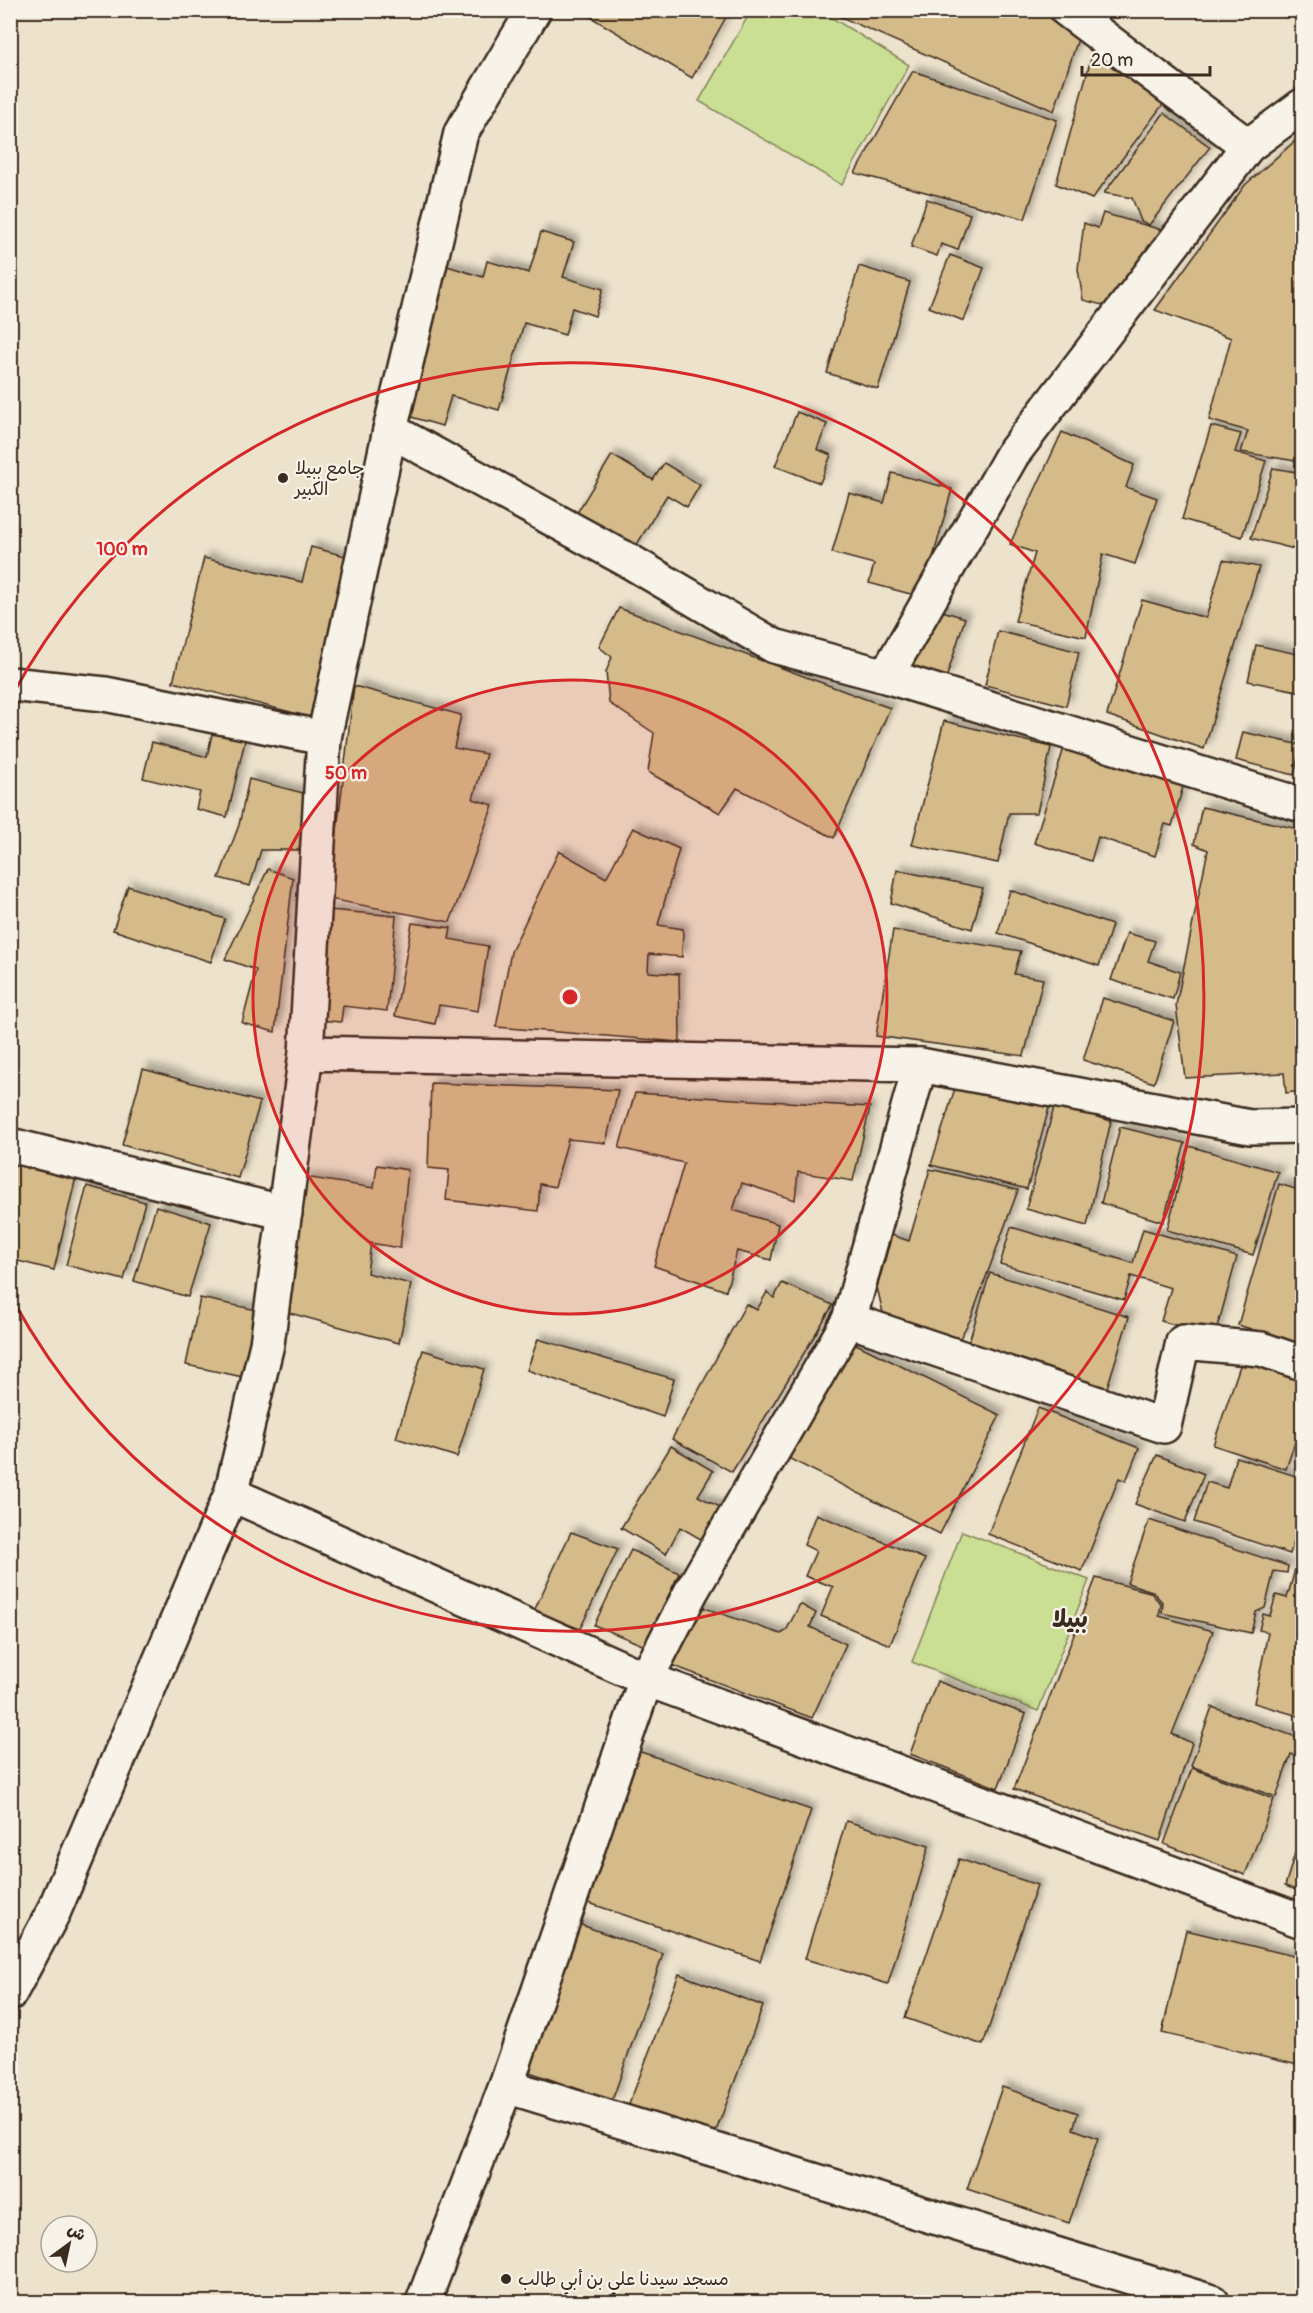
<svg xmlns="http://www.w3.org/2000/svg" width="1313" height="2313" font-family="Pangolin,'Playpen Sans Arabic',sans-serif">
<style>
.green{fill:#cadf94;stroke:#828459;stroke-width:1.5}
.building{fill:#d5ba8a;stroke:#3b2a1e;stroke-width:1.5;filter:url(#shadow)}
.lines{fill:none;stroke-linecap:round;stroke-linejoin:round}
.street-casing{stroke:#3b2a1e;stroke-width:38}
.street{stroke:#f7f3e8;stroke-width:33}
.ring{fill:none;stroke:#d62828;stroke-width:3}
.poi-dot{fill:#3b2a1e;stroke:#f7f3e8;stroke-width:2}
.labels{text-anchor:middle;stroke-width:4.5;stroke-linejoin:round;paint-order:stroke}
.poi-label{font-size:18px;fill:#3b2a1e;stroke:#f7f3e8;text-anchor:start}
.district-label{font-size:24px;font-weight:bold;fill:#3b2a1e;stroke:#f7f3e8}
.centre{fill:#d62828;stroke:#f7f3e8;stroke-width:3}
.ring-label{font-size:18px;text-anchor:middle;font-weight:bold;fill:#d62828;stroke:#f7f3e8;stroke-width:4.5;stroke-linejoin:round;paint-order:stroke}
</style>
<defs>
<filter id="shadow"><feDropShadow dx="5.5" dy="-5.5" stdDeviation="3" flood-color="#0004"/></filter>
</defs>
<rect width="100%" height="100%" fill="#ede2cc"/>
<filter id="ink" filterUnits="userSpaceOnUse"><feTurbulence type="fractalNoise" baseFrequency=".0167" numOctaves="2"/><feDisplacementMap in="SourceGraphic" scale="12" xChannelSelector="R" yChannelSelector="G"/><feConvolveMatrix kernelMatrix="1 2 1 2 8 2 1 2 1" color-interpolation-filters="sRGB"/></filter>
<g filter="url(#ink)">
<g class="green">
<polygon points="751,11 829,11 827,15 909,65 842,185 699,101"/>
<polygon points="962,1531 1089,1580 1038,1711 912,1662"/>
</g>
<g class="building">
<polygon points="579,10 730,10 692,78"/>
<polygon points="836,10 1042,10 1078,39 1054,111 834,14"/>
<polygon points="1094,48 1164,103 1092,199 1056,184"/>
<polygon points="913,71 1057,120 1025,219 855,173"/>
<polygon points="1164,113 1210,147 1149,225 1141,221 1132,198 1104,193"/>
<polygon points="1302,135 1302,462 1241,452 1248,431 1209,420 1231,338 1155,310 1245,185"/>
<polygon points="927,199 970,214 958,250 941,244 937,256 911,247"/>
<polygon points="1103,213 1162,230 1106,306 1083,300 1078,269 1084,223 1098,228"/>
<polygon points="541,232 574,242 563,277 603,289 595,316 572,308 565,335 524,323 499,410 451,396 442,426 401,414 444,265 483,277 487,261 529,273"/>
<polygon points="950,255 984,268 964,321 929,307"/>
<polygon points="859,266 910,282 878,389 827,373"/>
<polygon points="797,412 827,424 817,449 831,455 820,483 775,466"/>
<polygon points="1211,426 1241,434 1235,452 1266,461 1242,537 1182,519"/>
<polygon points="1062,432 1134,465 1126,487 1157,498 1135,564 1103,554 1086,637 1015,621 1035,553 1010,544"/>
<polygon points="612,455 653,480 664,463 700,485 687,507 667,495 633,551 575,516"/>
<polygon points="1273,468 1302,473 1302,551 1251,538"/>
<polygon points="892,473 952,489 922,597 869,583 874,564 832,553 849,493 884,503"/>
<polygon points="311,547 349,557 310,717 173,682 204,558 302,582"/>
<polygon points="1223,560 1259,567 1204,749 1107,715 1142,600 1206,618"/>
<polygon points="929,607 965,618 946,679 911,668"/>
<polygon points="619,608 890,708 834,838 737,788 720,813 648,772 654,733 609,703 606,672 612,657 599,647"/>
<polygon points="998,631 1079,652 1066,706 985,685"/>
<polygon points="1256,645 1302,655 1302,692 1248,681"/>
<polygon points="354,686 461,715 454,748 486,754 473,799 493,805 450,922 329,899"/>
<polygon points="944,721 1051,747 1037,813 1009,813 998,863 912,845"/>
<polygon points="214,725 247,732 227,817 196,809 200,792 143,778 152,742 207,757"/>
<polygon points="1243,732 1301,745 1294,775 1236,760"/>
<polygon points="1064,748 1184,783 1172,826 1165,824 1155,856 1098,837 1091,861 1034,843"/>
<polygon points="249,779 307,794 299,850 261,850 250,886 219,878 239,825"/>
<polygon points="1202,807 1302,830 1302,1091 1286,1093 1284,1073 1185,1078 1176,1005 1208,850 1194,844"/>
<polygon points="633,828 679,849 658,925 683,929 682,957 649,954 648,972 679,974 680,1042 496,1027 511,952 559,851 606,878"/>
<polygon points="268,869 293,878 275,1032 242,1023 256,970 225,959"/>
<polygon points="897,870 983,888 972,929 891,903"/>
<polygon points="128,886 225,919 211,962 113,930"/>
<polygon points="1010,890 1112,925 1099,966 998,933"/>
<polygon points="329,910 396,916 387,1011 343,1006 341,1022 318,1020"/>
<polygon points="412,923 451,928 449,939 488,946 478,1011 439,1005 435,1024 395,1016"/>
<polygon points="893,930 1021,951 1014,974 1043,979 1024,1056 876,1036"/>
<polygon points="1127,933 1155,941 1148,961 1180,972 1173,999 1111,980"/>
<polygon points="1103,998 1174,1021 1154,1083 1083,1060"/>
<polygon points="143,1069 260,1102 238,1178 122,1145"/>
<polygon points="431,1083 618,1090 606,1143 568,1139 555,1187 540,1184 538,1211 446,1200 449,1170 428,1168"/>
<polygon points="956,1085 1050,1104 1027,1189 931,1165"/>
<polygon points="635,1093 870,1107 853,1181 798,1172 795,1200 742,1183 733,1210 778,1224 771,1260 737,1251 726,1291 654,1266 684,1163 619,1148"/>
<polygon points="1055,1104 1111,1121 1087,1226 1026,1209"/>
<polygon points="1120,1127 1185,1143 1163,1222 1101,1203"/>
<polygon points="1189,1146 1278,1172 1253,1255 1167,1230"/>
<polygon points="10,1161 76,1177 54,1270 10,1259"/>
<polygon points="377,1165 408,1170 400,1248 371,1243 367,1273 411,1284 399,1343 286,1312 305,1177 374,1188"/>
<polygon points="930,1169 1018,1190 971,1318 960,1338 941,1340 885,1322 877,1287 892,1235 909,1241"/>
<polygon points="1279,1184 1302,1191 1302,1345 1238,1325"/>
<polygon points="87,1186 145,1202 124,1280 66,1265"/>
<polygon points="156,1206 211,1223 188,1297 134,1281"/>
<polygon points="1011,1227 1133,1263 1143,1229 1237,1257 1215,1336 1161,1321 1171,1288 1131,1276 1124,1300 1000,1264"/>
<polygon points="990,1273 1129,1317 1106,1391 967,1348"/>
<polygon points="782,1283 833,1305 732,1472 672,1439 746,1304 757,1310 767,1292 774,1298"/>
<polygon points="200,1298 257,1310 243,1377 186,1365"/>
<polygon points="538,1339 674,1379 663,1417 527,1370"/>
<polygon points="846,1339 1000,1415 940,1534 788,1458"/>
<polygon points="423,1350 484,1369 457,1457 396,1438"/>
<polygon points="1242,1360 1302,1381 1302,1417 1297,1432 1302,1434 1302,1436 1301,1440 1296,1439 1286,1469 1213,1445"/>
<polygon points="1038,1408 1139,1448 1126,1481 1119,1478 1082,1571 988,1534"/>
<polygon points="671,1446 713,1471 698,1496 722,1508 704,1541 680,1527 666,1554 621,1528"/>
<polygon points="1157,1455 1204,1474 1185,1522 1135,1504"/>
<polygon points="1236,1457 1302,1478 1302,1540 1295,1538 1290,1554 1194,1522 1207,1482 1227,1488"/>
<polygon points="816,1514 925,1559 890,1645 821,1616 833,1587 805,1576 816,1551 804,1545"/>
<polygon points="1149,1520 1288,1566 1287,1573 1274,1571 1265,1608 1256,1612 1251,1633 1162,1613 1163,1603 1152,1591 1127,1583"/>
<polygon points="571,1532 618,1549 580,1629 534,1611"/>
<polygon points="1302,1545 1302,1717 1254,1703 1268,1632 1259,1630 1263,1614 1270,1616 1276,1595 1287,1598"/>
<polygon points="631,1550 679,1573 645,1646 594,1625"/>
<polygon points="1096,1578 1150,1592 1161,1604 1159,1616 1213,1631 1172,1734 1192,1743 1160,1841 1014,1789"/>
<polygon points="693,1604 781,1634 786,1631 800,1604 816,1613 810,1627 846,1644 812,1718 666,1663"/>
<polygon points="937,1681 1026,1714 998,1788 910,1754"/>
<polygon points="1212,1707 1302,1739 1302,1758 1291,1754 1276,1797 1191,1766"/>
<polygon points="638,1751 811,1810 760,1961 586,1902"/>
<polygon points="1192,1768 1274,1799 1245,1875 1164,1844"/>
<polygon points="846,1821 929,1846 888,1984 805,1959"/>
<polygon points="1302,1830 1302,1892 1285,1886"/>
<polygon points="959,1859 1037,1885 983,2045 905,2018"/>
<polygon points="573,1922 663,1954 612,2101 521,2069"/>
<polygon points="1186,1930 1302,1958 1302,2066 1162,2033"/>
<polygon points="679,1974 763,2006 713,2139 628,2107"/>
<polygon points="1002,2087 1078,2113 1073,2129 1098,2138 1069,2223 967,2189"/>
</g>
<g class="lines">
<g class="street-casing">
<g id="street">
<polyline points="1067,10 1248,146"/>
<polyline points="1302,106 1248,146 1012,455 886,676 1302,805"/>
<polyline points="390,430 631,562 774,646 886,676"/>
<polyline points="10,684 105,694 324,738"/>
<polyline points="306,1053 324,738 390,430 461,133 534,10"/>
<polyline points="10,1145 285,1213"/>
<polyline points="849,1320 1164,1426 1183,1342 1261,1349 1302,1363"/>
<polyline points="231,1494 646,1679 1302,1921"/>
<polyline points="10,1993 53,1913 231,1494 267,1344 306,1053 920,1065 1250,1127 1302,1126"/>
<polyline points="506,2086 1212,2302"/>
<polyline points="423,2302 506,2086 646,1679 691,1592 849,1320 920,1065"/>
</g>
</g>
<use href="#street" class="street"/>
</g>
</g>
<circle cx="570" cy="997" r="317" fill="#d62828" fill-opacity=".12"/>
<g class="ring">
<circle cx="570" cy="997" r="317"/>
<path d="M13 694A634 634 0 1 1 13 1300"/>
</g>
<g class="poi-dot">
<circle cx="283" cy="478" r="6"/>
<circle cx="506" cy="2279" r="6"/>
</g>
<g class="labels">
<g class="poi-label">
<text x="295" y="474">جامع ببيلا<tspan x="295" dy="21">الكبير</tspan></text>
<text x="518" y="2285">مسجد سيدنا علي بن أبي طالب</text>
</g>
<g class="district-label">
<text x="1070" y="1627">ببيلا</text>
</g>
</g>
<circle cx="570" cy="997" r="9" class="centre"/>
<g class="ring-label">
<text x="122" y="555">100 m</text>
<text x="346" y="779">50 m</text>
</g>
<rect width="1313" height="2313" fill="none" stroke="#f7f3e8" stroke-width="36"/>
<rect x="18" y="18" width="1277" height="2277" fill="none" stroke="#3b2a1e" stroke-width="2" filter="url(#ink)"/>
<g transform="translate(69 2244) rotate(33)"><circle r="28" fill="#f7f3e8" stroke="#aca397" stroke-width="1.5"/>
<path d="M0-4.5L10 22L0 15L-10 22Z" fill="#3b2a1e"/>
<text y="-9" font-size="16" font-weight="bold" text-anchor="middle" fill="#3b2a1e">ش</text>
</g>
<path d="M1082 66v9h128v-9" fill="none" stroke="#3b2a1e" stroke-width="3"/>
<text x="1091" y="66" font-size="18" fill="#3b2a1e" stroke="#f7f3e8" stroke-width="4.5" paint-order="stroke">20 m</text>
</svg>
